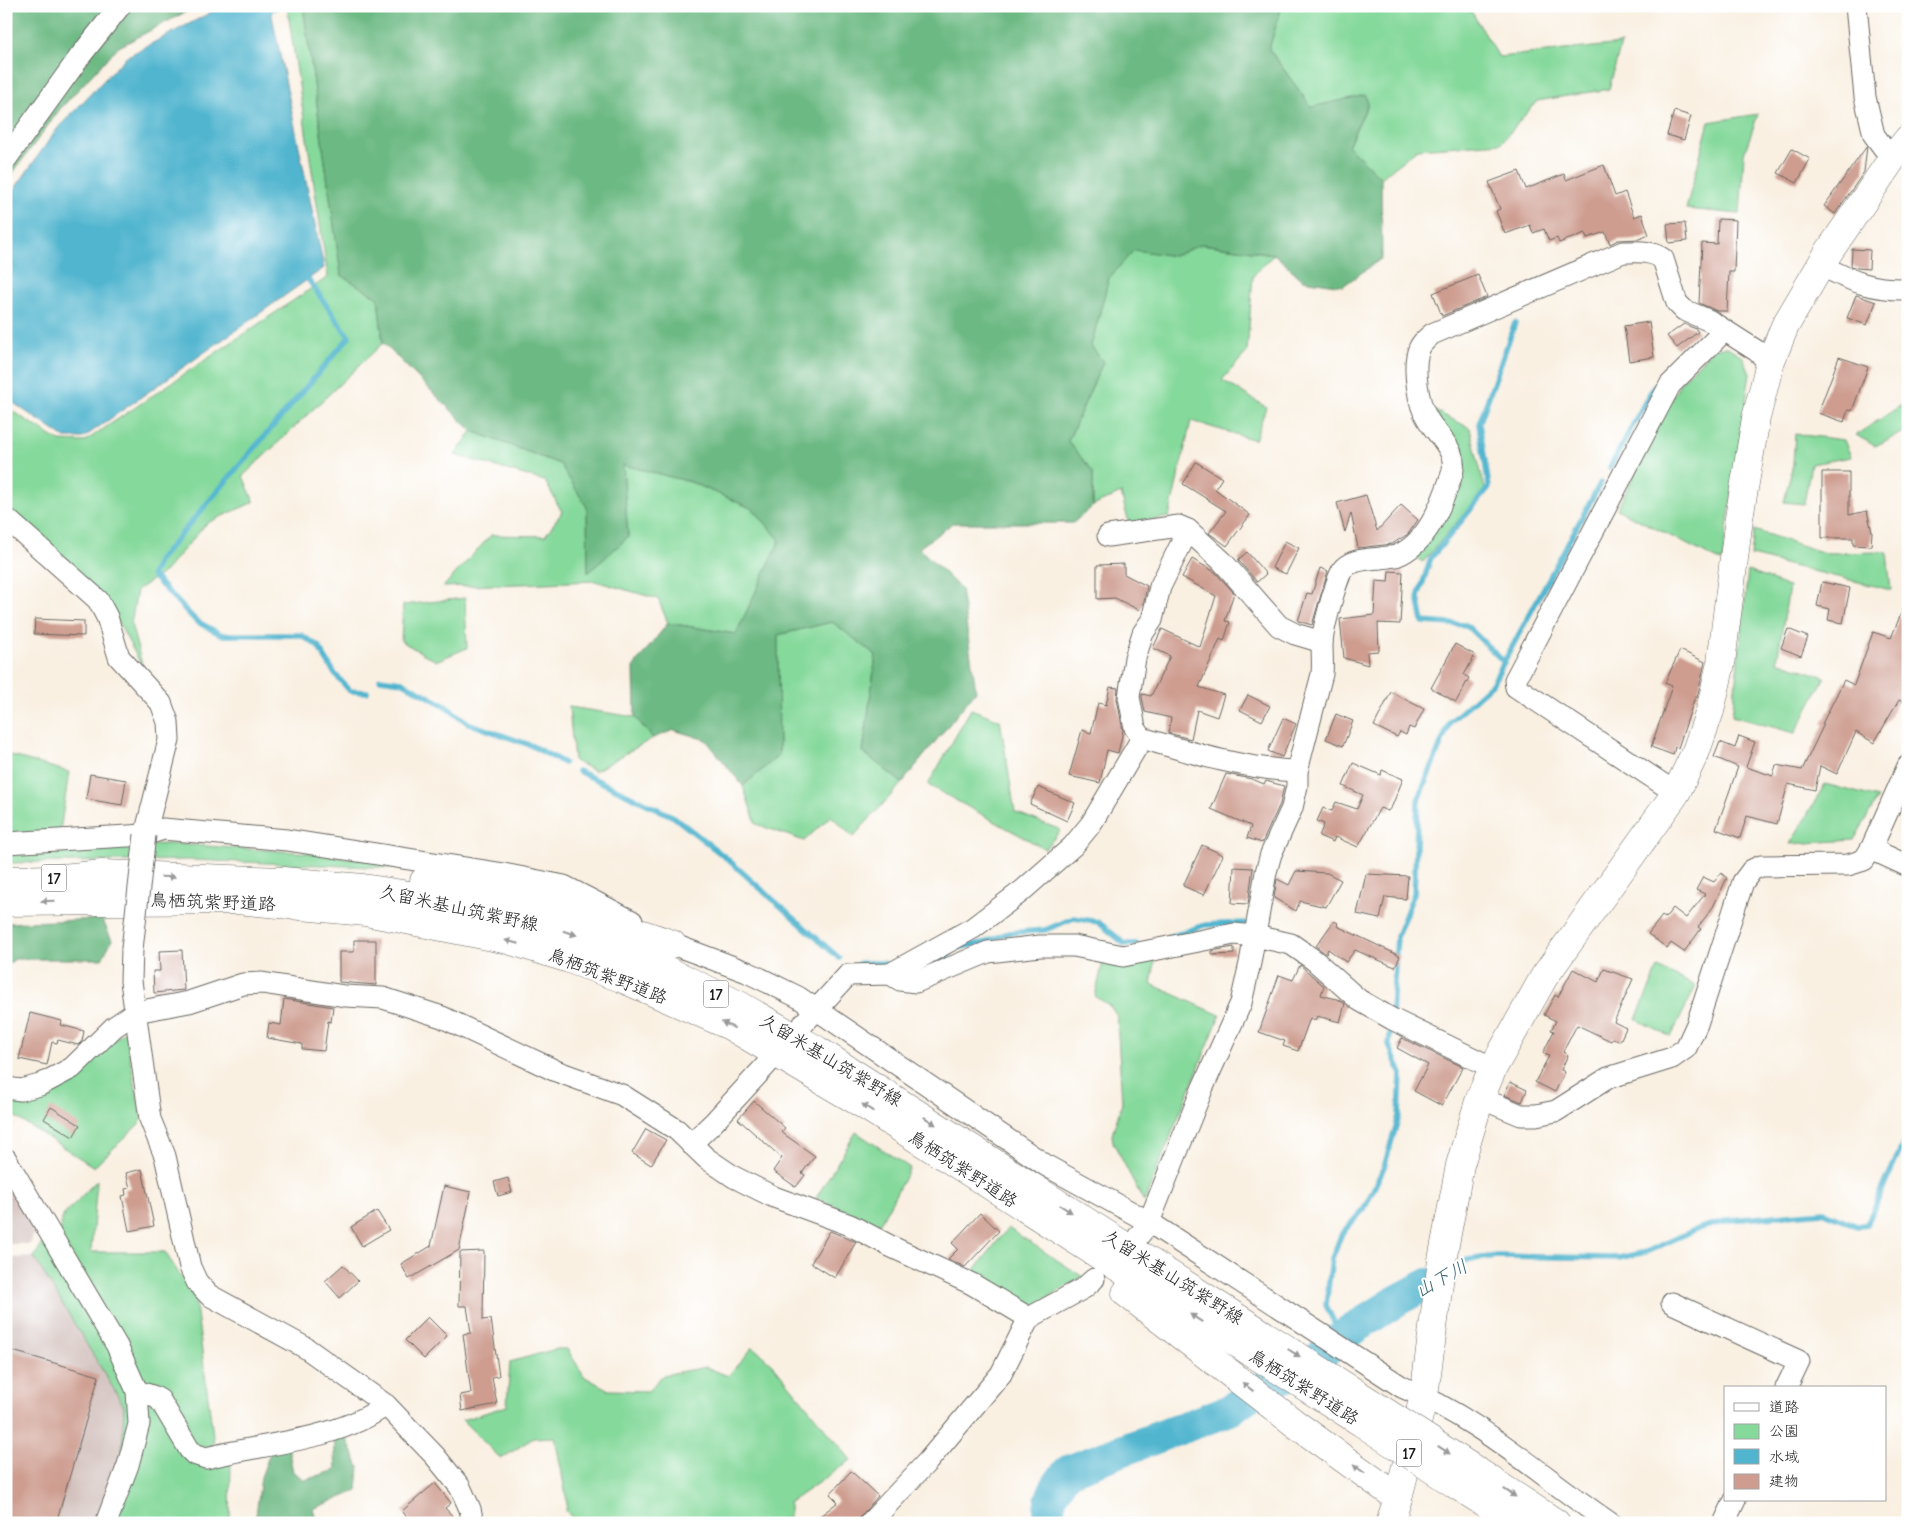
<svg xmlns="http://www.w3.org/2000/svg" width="1914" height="1529" font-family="'Comic Neue','Klee One',sans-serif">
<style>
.industrial{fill:#d1c0bc}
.green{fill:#85d99b;stroke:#507a5c}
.forest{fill:#6cb983;stroke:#446a50}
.water{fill:#51b5cf;stroke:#366876}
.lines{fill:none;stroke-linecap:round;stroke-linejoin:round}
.stream{stroke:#51b5cf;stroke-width:5.5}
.river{stroke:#51b5cf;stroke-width:32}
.building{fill:#ce9d90}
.street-casing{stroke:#696661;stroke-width:23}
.secondary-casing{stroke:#696661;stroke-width:29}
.primary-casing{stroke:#696661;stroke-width:29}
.street{stroke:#fff;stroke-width:21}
.secondary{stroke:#fff;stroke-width:28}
.primary{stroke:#fff;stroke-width:28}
.street-bridge-casing{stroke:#696661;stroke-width:23;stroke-linecap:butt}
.primary-bridge-casing{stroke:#696661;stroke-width:29;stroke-linecap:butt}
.street-bridge{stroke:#fff;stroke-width:21}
.primary-bridge{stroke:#fff;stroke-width:28}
.oneway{fill:#999}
.labels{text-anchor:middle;stroke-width:4;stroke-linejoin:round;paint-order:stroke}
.shield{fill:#fff;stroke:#606060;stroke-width:1}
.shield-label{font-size:16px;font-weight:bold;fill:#1c1c1c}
.street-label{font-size:18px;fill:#1c1c1c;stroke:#fff}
.water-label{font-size:19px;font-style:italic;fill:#34616d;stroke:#fff}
</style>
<rect width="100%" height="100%" fill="#fff"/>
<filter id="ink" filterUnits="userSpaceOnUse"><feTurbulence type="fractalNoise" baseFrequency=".02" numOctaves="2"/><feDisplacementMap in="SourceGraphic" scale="10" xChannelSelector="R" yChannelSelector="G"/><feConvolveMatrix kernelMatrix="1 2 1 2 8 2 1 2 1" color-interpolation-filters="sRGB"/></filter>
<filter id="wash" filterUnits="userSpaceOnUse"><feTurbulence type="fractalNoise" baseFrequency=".0096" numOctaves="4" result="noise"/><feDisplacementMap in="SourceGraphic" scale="20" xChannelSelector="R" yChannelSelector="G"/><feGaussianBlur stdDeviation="1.12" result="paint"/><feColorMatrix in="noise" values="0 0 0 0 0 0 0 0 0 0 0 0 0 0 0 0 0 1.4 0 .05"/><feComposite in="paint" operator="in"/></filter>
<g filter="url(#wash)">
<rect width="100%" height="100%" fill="#f9f0e2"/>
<g class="industrial">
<polygon points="6,1180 35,1230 30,1244 6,1244"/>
<polygon points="34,1257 124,1406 122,1451 96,1523 6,1523 6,1258"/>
</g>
<g class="green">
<polygon points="287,6 303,6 341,274 378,298 383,343 243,476 254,502 207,523 164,572 137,590 131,624 143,668 105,598 6,509 6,407 59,441 84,442 328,277"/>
<polygon points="1282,6 1468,6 1499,57 1621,44 1609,89 1537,101 1501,143 1417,149 1381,178 1348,146 1368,104 1311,107 1269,49"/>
<polygon points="1758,114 1744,154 1740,214 1686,209 1709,122"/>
<polygon points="1201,244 1274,254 1253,276 1247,352 1222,380 1266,407 1255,440 1191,421 1169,517 1129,524 1121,493 1093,506 1093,472 1068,441 1103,362 1091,346 1109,278 1134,249 1174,256"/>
<polygon points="1728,347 1743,357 1750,374 1722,562 1617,509 1680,383 1714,348"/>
<polygon points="1906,375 1908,376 1908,430 1875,446 1856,435 1903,404"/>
<polygon points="1435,411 1470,428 1485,489 1423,562 1410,555 1461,472"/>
<polygon points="472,431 560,464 587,507 588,573 628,537 622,464 691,482 753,509 780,540 736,634 668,623 658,599 595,581 443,587 491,535 545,536 562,512 545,481 455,455"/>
<polygon points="1795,434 1844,440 1851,457 1811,464 1804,504 1784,502 1793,464"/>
<polygon points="1754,530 1825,553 1887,552 1891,590 1751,556"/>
<polygon points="1748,571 1789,587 1777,661 1825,677 1795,733 1732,716"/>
<polygon points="465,598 467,648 436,661 401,641 403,605"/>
<polygon points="832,622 876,655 863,752 902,783 853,837 831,816 804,841 756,824 743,786 779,755 777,635"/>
<polygon points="569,707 635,717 653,738 595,771 574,761"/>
<polygon points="971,709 1000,720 1015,812 1061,830 1045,849 928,785"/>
<polygon points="6,754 69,772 58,845 177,844 310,853 447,870 189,860 6,863"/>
<polygon points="1825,784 1878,798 1854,840 1790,844"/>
<polygon points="1156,957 1151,984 1220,1015 1144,1202 1113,1142 1112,1135 1122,1103 1117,1016 1110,1006 1095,996 1104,958"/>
<polygon points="1658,968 1696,986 1671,1037 1636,1019"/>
<polygon points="125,1031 142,1121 94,1167 6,1111 6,1104 56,1087"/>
<polygon points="856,1132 910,1168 879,1225 816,1198"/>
<polygon points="97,1180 91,1252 165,1252 195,1298 214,1443 189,1458 231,1458 230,1523 96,1523 122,1451 124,1406 34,1257 45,1240 59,1239 62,1217"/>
<polygon points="1008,1228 1083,1277 1032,1307 969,1277"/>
<polygon points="753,1347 774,1366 851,1460 789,1503 789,1519 782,1523 577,1523 566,1511 567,1501 555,1437 533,1438 501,1459 462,1420 507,1406 510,1362 556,1349 567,1349 585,1377 609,1390 648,1391 663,1375 706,1367 728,1376"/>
</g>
<g class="forest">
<polygon points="6,6 197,6 117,48 60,109 6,182"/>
<polygon points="303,6 1282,6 1269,49 1311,107 1365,95 1368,103 1348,146 1381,178 1382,258 1343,286 1303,280 1274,254 1202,244 1174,256 1134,250 1109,278 1091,346 1103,362 1068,441 1093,472 1093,506 1073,523 953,523 919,548 961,589 976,691 902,783 863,752 876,655 832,622 778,635 779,755 743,786 706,740 674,730 653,738 635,717 634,666 668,623 736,634 780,540 753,509 691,482 623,465 628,537 588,573 587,507 560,464 472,431 383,343 378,298 341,275"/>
<polygon points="102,919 112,940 102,959 15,959 6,966 6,923"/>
<polygon points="344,1432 359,1467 357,1491 313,1509 317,1523 255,1523 261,1477 270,1453 288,1447 293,1472 305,1480 336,1470 334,1437"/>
</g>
<polygon class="water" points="223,6 270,6 324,268 83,438 65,438 6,398 6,201 57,129 126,57"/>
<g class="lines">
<g class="stream">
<polyline points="265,13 277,6"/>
<polyline points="305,275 349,337 159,560 152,575 196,621 222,635 301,635 318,646 335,674 350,691 367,692"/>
<polyline points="1610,467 1654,386"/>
<polyline points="1504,662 1466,625 1423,622 1418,597 1431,558 1489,487 1479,424 1515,323"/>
<polyline points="380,679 402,682 444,705 468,723 530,745 564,763"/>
<polyline points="578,771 674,817 725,857 839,958"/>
<polyline points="1169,937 1205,925 1245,923"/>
<polyline points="860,963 884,963"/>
<polyline points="940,964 955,948 984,943 1008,933 1045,930 1074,918 1098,922 1125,944 1136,944"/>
<polyline points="1392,1011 1397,936 1414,893 1418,800 1450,722 1492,684 1601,482"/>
<polyline points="1450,1271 1467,1260 1497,1256 1619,1258 1646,1252 1697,1229 1729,1220 1824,1212 1857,1226 1867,1224 1908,1133"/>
<polyline points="1341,1337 1326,1305 1332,1258 1342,1233 1364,1209 1384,1167 1399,1116 1401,1074 1389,1045 1391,1027"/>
</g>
<path class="river" d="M1050,1523C1046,1500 1054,1488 1068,1471L1230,1410L1258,1389L1312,1364L1341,1337L1398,1300L1428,1284"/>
</g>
<g id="blocks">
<g class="building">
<polygon points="1674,111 1691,116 1684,140 1667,135"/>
<polygon points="1867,146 1864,172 1835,214 1824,206"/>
<polygon points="1792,149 1810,159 1797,183 1778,173"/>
<polygon points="1604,165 1615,196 1625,192 1634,217 1642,214 1649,235 1639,239 1618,240 1610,244 1605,232 1587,238 1585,233 1559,243 1557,238 1549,241 1544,229 1533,233 1530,225 1505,234 1496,211 1500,209 1489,182 1519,171 1526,189 1564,174 1566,180"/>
<polygon points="1718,219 1736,220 1734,272 1729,272 1727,311 1717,311 1699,303 1702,243 1717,244"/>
<polygon points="1685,223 1687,241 1669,243 1667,224"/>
<polygon points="1852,249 1870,250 1869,269 1857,268 1851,266"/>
<polygon points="1478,275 1487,297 1442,316 1433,293"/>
<polygon points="1856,295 1876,302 1867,325 1847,318"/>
<polygon points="1649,322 1654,357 1629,361 1624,326"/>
<polygon points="1684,324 1696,329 1698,332 1677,348 1667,336"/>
<polygon points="1839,357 1868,367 1852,411 1848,410 1844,422 1818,413"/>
<polygon points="1196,462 1222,478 1215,489 1250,515 1227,546 1209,533 1226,511 1183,484"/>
<polygon points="1822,472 1849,472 1849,515 1867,511 1872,532 1871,546 1853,545 1853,538 1822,538"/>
<polygon points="1366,495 1377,531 1401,505 1418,520 1408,534 1392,544 1358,548 1351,513 1345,532 1337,503"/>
<polygon points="1285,541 1299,548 1286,574 1272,568"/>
<polygon points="1247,552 1266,574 1257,582 1238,560"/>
<polygon points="1192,559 1215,572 1234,593 1225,621 1230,622 1224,641 1220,639 1199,687 1224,695 1217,717 1197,710 1191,739 1168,733 1171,718 1145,712 1142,697 1142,694 1151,696 1170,656 1153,648 1162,629 1200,647 1216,596 1182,577"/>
<polygon points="1124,564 1124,574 1147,586 1144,601 1139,610 1115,598 1097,599 1097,565"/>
<polygon points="1320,568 1328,571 1312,625 1298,621 1307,593 1312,594"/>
<polygon points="1389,571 1403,572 1400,624 1378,623 1379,651 1367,652 1368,665 1344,658 1340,619 1374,615 1376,581 1388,582"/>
<polygon points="1822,582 1850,588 1843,623 1828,620 1830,609 1817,606"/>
<polygon points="1908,597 1908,704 1899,700 1874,743 1856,732 1837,774 1820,766 1815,790 1788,784 1777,824 1747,816 1740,838 1716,829 1738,767 1714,757 1720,742 1735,748 1739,736 1755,742 1746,767 1773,776 1776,765 1802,770 1824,724 1822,724 1844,680 1854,685 1873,632 1891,638"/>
<polygon points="35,619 84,621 84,636 34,634"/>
<polygon points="1788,629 1808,637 1801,656 1781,648"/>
<polygon points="1455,644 1475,655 1464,675 1469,678 1456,702 1431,688"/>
<polygon points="1680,650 1705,662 1697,698 1695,697 1678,748 1675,747 1673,755 1651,747 1672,686 1665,683"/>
<polygon points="1110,687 1118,688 1117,699 1123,731 1118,753 1107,750 1100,783 1069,776 1082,730 1091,733 1098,703 1106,705"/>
<polygon points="1391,692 1424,709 1414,729 1409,727 1406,735 1400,732 1397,737 1374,726"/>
<polygon points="1248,695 1270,706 1262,721 1240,710"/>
<polygon points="1336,714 1353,721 1343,746 1326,739"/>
<polygon points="1283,718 1296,724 1282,757 1268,751"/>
<polygon points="1353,763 1381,775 1382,770 1403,779 1392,806 1388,811 1380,808 1358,847 1335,837 1333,842 1319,836 1324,824 1317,821 1323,808 1332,811 1336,802 1357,809 1363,795 1343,786"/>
<polygon points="90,774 126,780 122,805 86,799"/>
<polygon points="1226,774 1252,779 1264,784 1266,781 1284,786 1280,804 1262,843 1247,838 1251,826 1211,809"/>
<polygon points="1038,787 1075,803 1067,821 1030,804"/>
<polygon points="1202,845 1223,855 1204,895 1183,886"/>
<polygon points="1234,867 1253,868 1248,904 1232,903"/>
<polygon points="1296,871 1327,873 1341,880 1326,907 1300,901 1296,911 1274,898 1277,879 1289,885"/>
<polygon points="1721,873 1727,878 1713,907 1698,927 1701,929 1684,952 1671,943 1667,948 1648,934 1662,916 1665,918 1673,908 1686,918 1705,894 1696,890 1703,877 1714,882"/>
<polygon points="1366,874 1408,876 1406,899 1385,897 1380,919 1357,914"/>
<polygon points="1334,921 1338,923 1337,926 1400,956 1395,967 1355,950 1346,962 1328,949 1326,954 1316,946"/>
<polygon points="354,940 376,940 376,985 339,982 339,952 354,952"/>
<polygon points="1234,947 1234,954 1212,955 1212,951"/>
<polygon points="182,950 184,990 154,993 153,971 160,971 159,951"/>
<polygon points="1300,965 1324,986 1321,995 1340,1000 1345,1004 1340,1022 1317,1016 1315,1020 1310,1018 1298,1051 1283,1046 1285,1041 1259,1032 1279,975 1293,980"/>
<polygon points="1573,969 1598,982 1604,969 1633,979 1614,1022 1626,1028 1620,1041 1613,1038 1611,1041 1577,1025 1563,1052 1568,1055 1561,1070 1565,1072 1555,1092 1535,1082 1549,1056 1543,1053 1554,1031 1551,1030 1556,1021 1544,1015 1555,995 1558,997"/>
<polygon points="284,999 333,1007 331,1022 328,1021 324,1051 302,1049 302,1044 267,1038 269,1023 281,1025"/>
<polygon points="30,1013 62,1021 61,1025 84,1031 82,1041 78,1045 58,1040 57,1043 52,1042 47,1065 19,1059"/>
<polygon points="1402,1038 1463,1067 1442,1106 1414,1091 1428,1065 1397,1048"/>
<polygon points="1510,1082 1527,1090 1522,1102 1504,1095"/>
<polygon points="754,1101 785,1128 781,1132 815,1156 802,1173 805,1175 796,1187 773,1171 782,1158 738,1119"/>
<polygon points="51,1107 80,1125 73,1137 44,1119"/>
<polygon points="646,1129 666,1140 651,1165 632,1153"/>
<polygon points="142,1169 154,1226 129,1231 122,1196 126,1195 125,1189 130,1188 126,1173"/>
<polygon points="508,1178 512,1192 498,1196 494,1182"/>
<polygon points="444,1186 471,1192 459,1250 409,1279 401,1264 431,1246"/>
<polygon points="377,1211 389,1230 362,1246 351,1227"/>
<polygon points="980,1213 999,1231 965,1267 948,1259 958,1249 952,1243"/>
<polygon points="830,1231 856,1242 835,1278 811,1263"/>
<polygon points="484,1251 483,1320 491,1319 499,1376 492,1377 497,1404 462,1411 460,1395 471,1393 463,1334 471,1333 467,1306 459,1306 460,1252"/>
<polygon points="343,1265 358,1281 340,1298 325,1281"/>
<polygon points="428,1317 447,1336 424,1359 405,1340"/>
<polygon points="6,1349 99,1376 56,1523 6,1523"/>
<polygon points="851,1471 878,1496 855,1523 811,1523 838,1502 830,1494"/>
<polygon points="435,1483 451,1503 445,1508 459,1523 412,1523 402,1511"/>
</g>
</g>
</g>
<g filter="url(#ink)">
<use href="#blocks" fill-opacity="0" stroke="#696661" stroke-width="1"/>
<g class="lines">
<g class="street-casing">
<g id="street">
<polyline points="1856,6 1865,97 1874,135 1892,159"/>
<polyline points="6,159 81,55 120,6"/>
<path d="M1821,265C1852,282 1873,290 1908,289"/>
<polyline points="6,518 98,600 107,617 119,657 161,703 168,722 169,740 145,835"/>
<path d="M1188,530L1160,587L1152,620L1143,633L1135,658L1129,697L1135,728L1142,738C1192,753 1244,769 1297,771"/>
<polyline points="1108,536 1179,526 1188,530 1222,561 1279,626 1295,634 1322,642"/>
<polyline points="1676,793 1516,687 1515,680 1670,385 1724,331"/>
<polyline points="6,843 145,835 163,829 287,840 498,873 564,886 632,921"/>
<polyline points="1871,849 1908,866"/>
<path d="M658,936L672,944L747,972L798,997L1047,1166L1149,1222L1402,1387C1480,1419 1542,1477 1610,1523"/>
<polyline points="132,949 131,981 150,1119 165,1156 190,1267 197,1282 209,1295 306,1348 386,1405 435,1456 460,1487 470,1509 473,1523"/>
<polyline points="890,974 973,928 1022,891 1073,846 1091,824 1142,738"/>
<polyline points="804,1023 848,975 890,974 900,980 916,982 988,952 1040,946 1074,946 1123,956 1234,934 1255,936 1291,944 1314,960 1359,1000 1392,1019 1493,1068"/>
<polyline points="6,1088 21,1090 40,1085 72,1068 114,1027 136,1012 189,1002 243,984 262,983 345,996 383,998 442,1017 556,1071 622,1095 677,1130 706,1158 734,1177 774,1197 850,1225 892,1247 972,1284 1029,1318"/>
<polyline points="1480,1098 1521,1115 1536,1115 1556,1111 1608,1078 1672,1058 1686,1048 1697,1024 1743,882 1752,870 1761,866 1848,865 1864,860 1871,849 1908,766"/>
<polyline points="691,1144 714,1122 770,1061"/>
<polyline points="6,1159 117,1346 137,1391 139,1424 128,1465 106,1523"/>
<path d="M1138,1237L1149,1222L1203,1087L1241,1003L1250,963L1266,872L1271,854L1292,808L1297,786V771L1322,674C1323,663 1322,654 1322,644C1322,632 1337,575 1344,568C1353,559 1370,559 1381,558C1385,557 1391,557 1396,556C1427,544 1441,506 1451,477C1461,452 1438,438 1427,418C1418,404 1413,368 1418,352C1420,344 1426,339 1432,334L1623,252C1638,252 1651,250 1663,259L1677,303L1684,310L1710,321L1757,351L1770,363"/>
<polyline points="1672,1303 1799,1361 1786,1388"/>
<path d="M137,1391L155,1397L160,1400L189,1449L194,1454L206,1458C264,1443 337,1441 386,1405"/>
<polyline points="870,1523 928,1461 1001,1374 1029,1318 1084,1288 1094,1279"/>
<polyline points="1724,1523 1735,1500"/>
</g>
</g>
<g class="secondary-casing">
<polyline id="secondary" points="1390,1523 1398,1498 1424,1396 1442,1260 1460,1165 1480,1098 1493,1068 1544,977 1676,793 1696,751 1710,711 1721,663 1739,518 1756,418 1770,363 1785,326 1828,253 1892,159 1908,139"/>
</g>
<g class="primary-casing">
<g id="primary">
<polyline points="6,880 53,879 102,874 283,881 363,888 435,899 505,914 579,936 668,971 739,1005 817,1050 1373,1404"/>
<polyline points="424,881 488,887 548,902 672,944"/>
<polyline points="6,902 236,900 366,912 508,940 569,959 621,978 730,1026 864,1105 1359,1421"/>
<polyline points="1126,1293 1297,1425 1398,1498"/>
<polyline points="1469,1466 1556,1523"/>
<polyline points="1458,1486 1516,1523"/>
</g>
</g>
<use href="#street" class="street"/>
<use href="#secondary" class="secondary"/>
<use href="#primary" class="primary"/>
<g class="street-bridge-casing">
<polyline id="street-bridge" points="132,949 145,835"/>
</g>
<g class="primary-bridge-casing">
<g id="primary-bridge">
<polyline points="1373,1404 1469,1466"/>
<polyline points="1359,1421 1458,1486"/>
</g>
</g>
<use href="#street-bridge" class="street-bridge"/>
<use href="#primary-bridge" class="primary-bridge"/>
</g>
<defs><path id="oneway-solid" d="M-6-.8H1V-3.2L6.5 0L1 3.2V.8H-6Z" transform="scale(1.25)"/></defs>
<g class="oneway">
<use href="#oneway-solid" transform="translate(168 877) rotate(2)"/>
<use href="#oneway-solid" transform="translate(48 901) rotate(179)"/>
<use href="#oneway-solid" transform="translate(570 933) rotate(17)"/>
<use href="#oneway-solid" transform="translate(512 942) rotate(-165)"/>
<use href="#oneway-solid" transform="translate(728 1025) rotate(-154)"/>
<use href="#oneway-solid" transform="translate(868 1108) rotate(-147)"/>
<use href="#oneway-solid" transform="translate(930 1121) rotate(33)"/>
<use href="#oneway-solid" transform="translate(1066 1209) rotate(32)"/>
<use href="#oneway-solid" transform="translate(1196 1318) rotate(-147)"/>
<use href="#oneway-solid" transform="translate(1294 1353) rotate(32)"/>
<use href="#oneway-solid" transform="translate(1248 1387) rotate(-142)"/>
<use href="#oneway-solid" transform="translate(1444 1450) rotate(33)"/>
<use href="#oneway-solid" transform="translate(1359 1469) rotate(-144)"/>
<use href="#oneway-solid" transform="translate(1510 1493) rotate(33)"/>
</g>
</g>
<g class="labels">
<g class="shield">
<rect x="41.5" y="864.5" width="25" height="27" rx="4"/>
<rect x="703.5" y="980.5" width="25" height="27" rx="4"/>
<rect x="1396.5" y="1439.5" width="25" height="27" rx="4"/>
</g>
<g class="shield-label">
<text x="54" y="884">17</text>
<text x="716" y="1000">17</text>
<text x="1409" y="1459">17</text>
</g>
<g class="street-label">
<text transform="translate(213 902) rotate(2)" y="6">鳥栖筑紫野道路</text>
<text transform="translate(459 908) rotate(12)" y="6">久留米基山筑紫野線</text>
<text transform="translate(608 976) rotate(21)" y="6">鳥栖筑紫野道路</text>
<text transform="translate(831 1060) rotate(31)" y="6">久留米基山筑紫野線</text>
<text transform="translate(963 1169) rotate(33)" y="6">鳥栖筑紫野道路</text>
<text transform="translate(1173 1277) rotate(32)" y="6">久留米基山筑紫野線</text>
<text transform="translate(1304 1387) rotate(32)" y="6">鳥栖筑紫野道路</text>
</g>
<g class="water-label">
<text transform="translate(1441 1278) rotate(-29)" y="7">山下川</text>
</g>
</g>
<rect width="1914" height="1529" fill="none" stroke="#fff" stroke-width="25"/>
<rect x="1724" y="1386" width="162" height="115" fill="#ffffff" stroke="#a4a4a4"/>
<rect x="1734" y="1403" width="25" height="8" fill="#ffffff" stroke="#a4a4a4"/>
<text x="1769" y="1412" font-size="15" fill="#1c1c1c">道路</text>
<rect x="1734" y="1424" width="25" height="15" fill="#85d99b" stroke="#a4a4a4"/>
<text x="1769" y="1436" font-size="15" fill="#1c1c1c">公園</text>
<rect x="1734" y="1449" width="25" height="15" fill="#51b5cf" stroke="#a4a4a4"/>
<text x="1769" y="1462" font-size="15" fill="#1c1c1c">水域</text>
<rect x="1734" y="1474" width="25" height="15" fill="#ce9d90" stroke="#a4a4a4"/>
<text x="1769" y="1486" font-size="15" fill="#1c1c1c">建物</text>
</svg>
